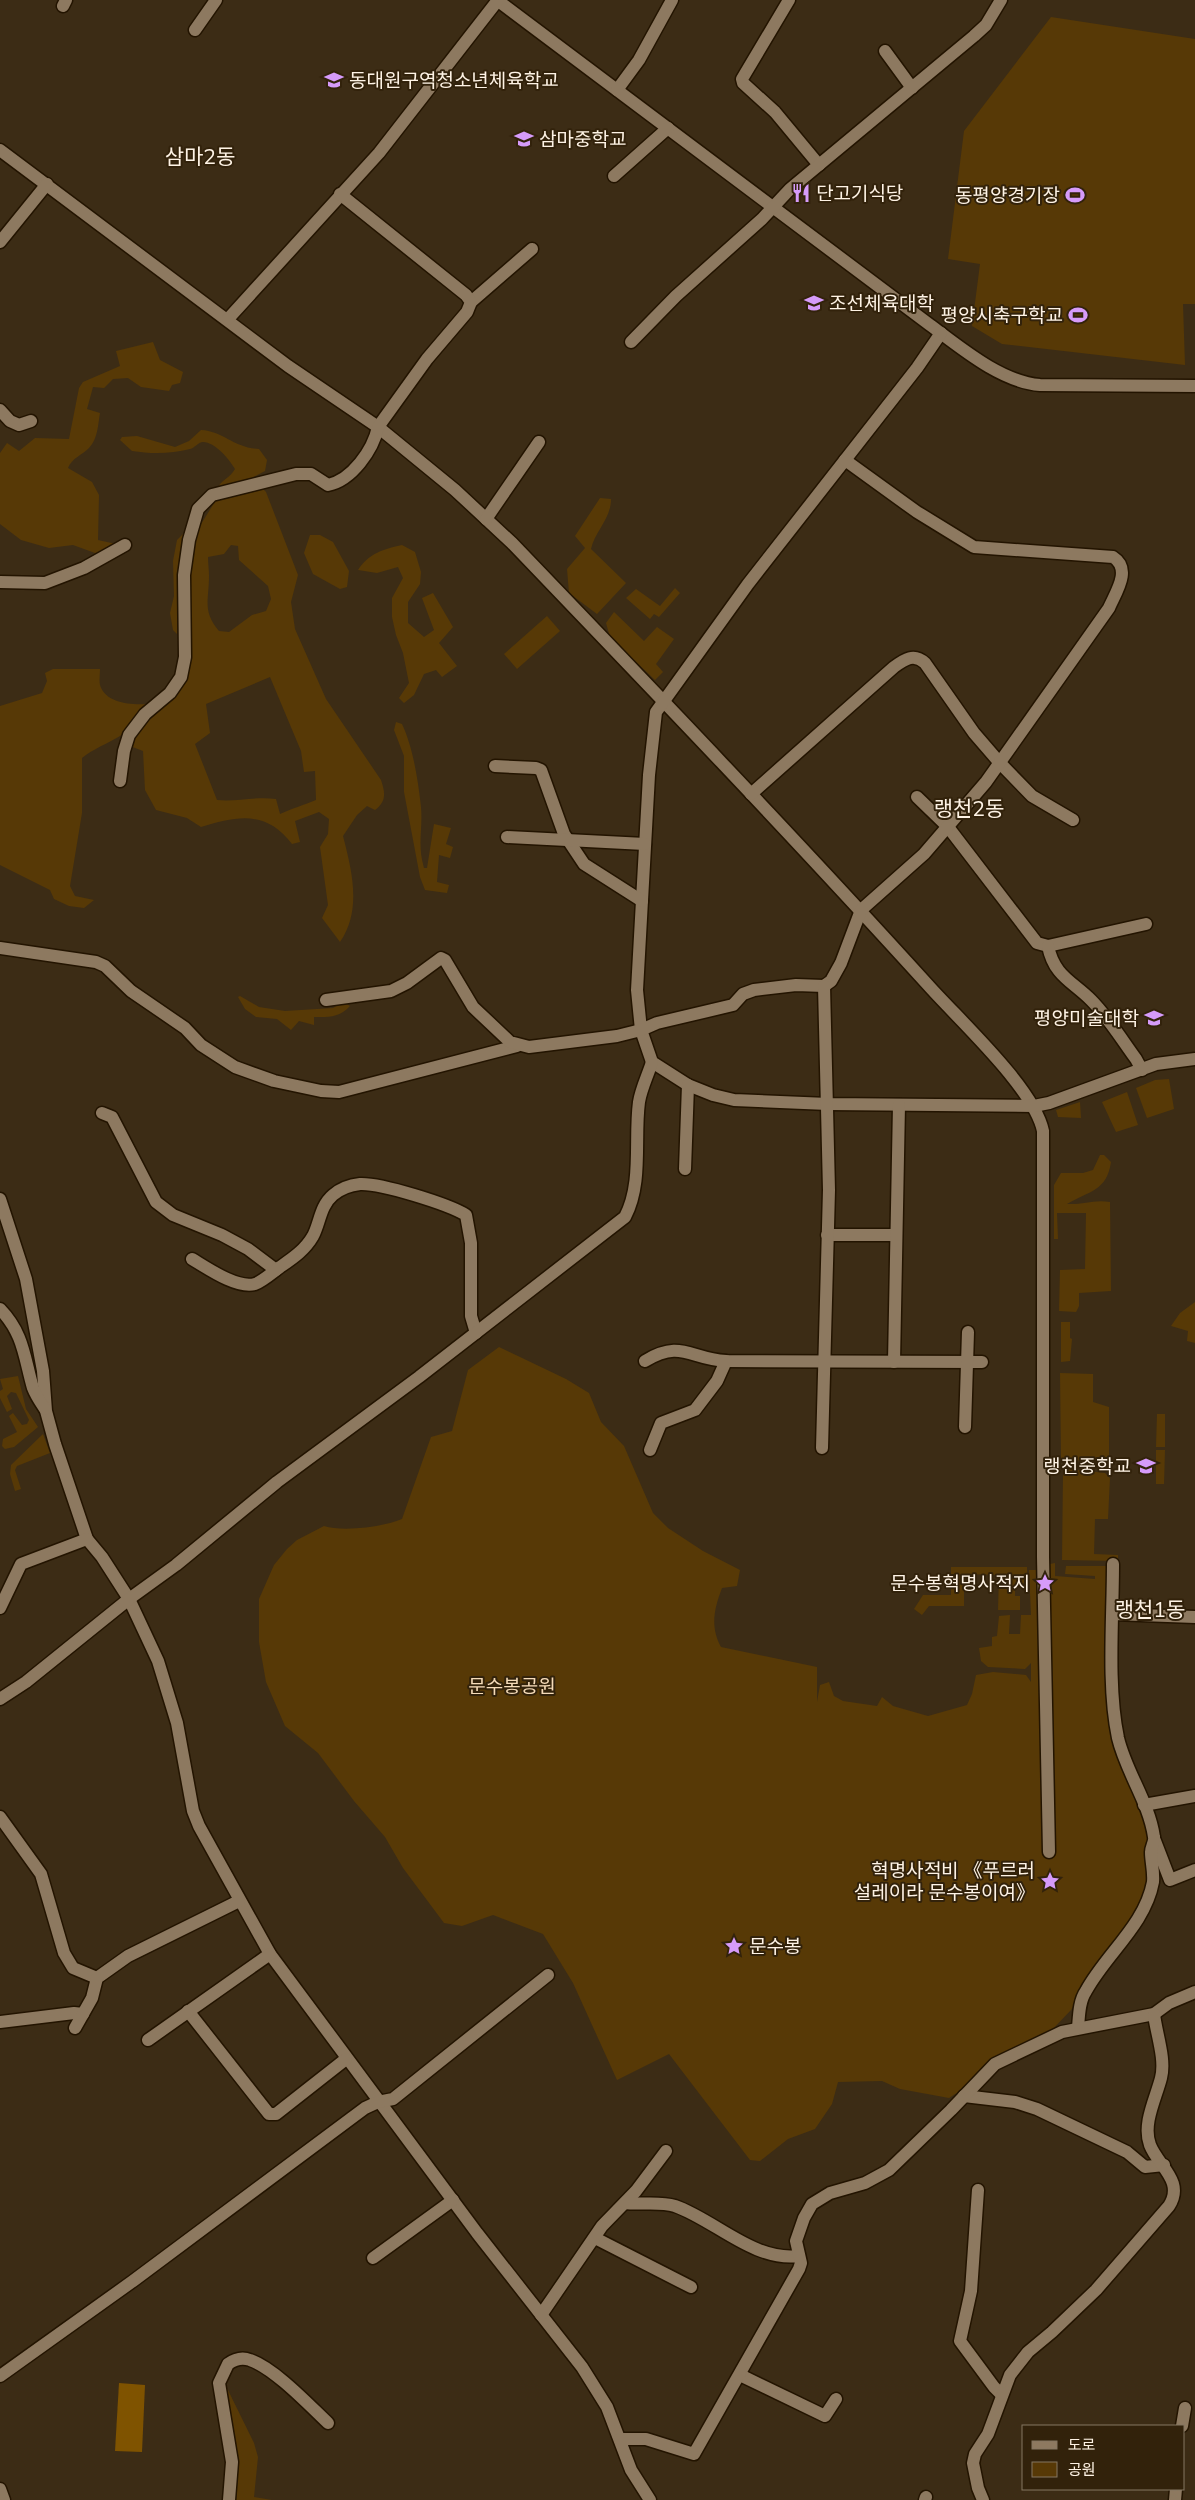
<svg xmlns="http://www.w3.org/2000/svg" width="1195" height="2500" font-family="Mulish,'Noto Sans KR',sans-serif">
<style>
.green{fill:#573906;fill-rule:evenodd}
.water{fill:#7f5300}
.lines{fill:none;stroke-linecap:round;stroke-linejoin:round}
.minor-casing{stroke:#231400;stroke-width:15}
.minor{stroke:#8d7960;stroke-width:12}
.labels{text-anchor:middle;stroke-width:4;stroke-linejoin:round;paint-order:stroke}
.poi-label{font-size:19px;fill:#fef3e5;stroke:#32220b;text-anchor:end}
.park-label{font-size:19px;fill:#f5dbb9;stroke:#32220b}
.quarter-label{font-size:21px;fill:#fef3e5;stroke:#32220b}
</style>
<rect width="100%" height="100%" fill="#3c2c15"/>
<g class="green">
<polygon points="1051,17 1195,39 1195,304 1183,304 1185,365 1002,344 972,326 980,264 948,259 964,131"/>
<path d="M153,342L160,360L183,372L180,383L172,385L169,391L141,387L128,378L113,379L104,388L93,387L87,409L100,413C98,424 98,439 89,448C82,455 72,458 68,468L92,482L99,495L98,540L116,544L110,552L95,553L73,545L49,548L21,540L0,524V453L7,443L19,451L35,438L69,439L79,388L83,382L120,366L116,351Z"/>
<path d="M201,430C223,431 234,448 259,449L267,460L265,471L246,481L217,489C221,480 230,478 235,469C229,459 215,442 203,442C198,442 195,448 190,449C171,454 151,454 132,451L120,440L122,437L137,436L175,447L189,441Z"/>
<path d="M262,488L266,492L298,575L291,602L295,629L326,699L381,780C385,792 387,801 375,810L367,806L357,815L343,836C352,871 362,910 340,942L322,918L328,905L320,847L328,834L329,819L319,812L295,821L300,842L292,844C266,810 238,816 201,827L187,818L156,810L145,790L143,751L130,746L141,725L184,680L193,537L216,500ZM231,545L238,546L239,560L268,586L271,599L266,611L252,615L229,632L219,631C202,611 209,600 209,576C209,570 208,563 208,557L224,554ZM270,677L301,751L304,772L315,771L316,800C304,805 293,808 280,814L276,799C256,796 237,802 217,800L195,744L210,733L206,704Z"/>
<path d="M600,498L611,499C611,519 595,531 591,549L626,583L597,614L569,593L567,569L585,548L575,536Z"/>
<polygon points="187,530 179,570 177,634 173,630 170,613 174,596 173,561 177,540"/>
<polygon points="310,535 320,535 333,542 349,571 347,587 340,589 313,574 304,553"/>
<path d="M402,545L415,552L421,572L420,584L408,602V623L424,637L434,630L422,598L433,593L453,627L439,643L457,666L442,677L436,670L424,674L414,695L404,703L399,698L409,683L403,653L396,635L392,617V598L403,578L398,567L377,573L358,570C369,553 384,549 402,545Z"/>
<polygon points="675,588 680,593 659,617 654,614 650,619 626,598 636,589 660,606"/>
<polygon points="614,612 644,641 657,627 674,639 656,664 663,672 655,680 610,637 606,623"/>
<polygon points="547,616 560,631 517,669 504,654"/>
<path d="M53,669H100C100,673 99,681 100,685C105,703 131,705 146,704C136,737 105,740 82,758V813L70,886L75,896L94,900L84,908L69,906L54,899L50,890L0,865V706L42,693L47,681L45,673Z"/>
<path d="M396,722L402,724C413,747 418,780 421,807C423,830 417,844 424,868H427L434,824L451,828L446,844L453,847L450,858L439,855L437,882L449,885L447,893L425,890L420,877L404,792V756L394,730Z"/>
<path d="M240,996L259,1007L285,1011L333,1008L343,1002L350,1006C339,1018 329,1017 314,1017V1025L299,1021L291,1030L277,1019L256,1017L245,1009L238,997Z"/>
<polygon points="1169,1079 1174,1109 1147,1118 1136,1088 1155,1080"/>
<polygon points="1127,1092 1138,1125 1116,1132 1102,1102"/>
<polygon points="1080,1102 1081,1118 1058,1117 1056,1110"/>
<path d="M1100,1155H1104L1111,1162C1107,1191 1089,1191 1067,1204C1083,1205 1094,1199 1110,1202L1111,1291L1079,1293V1306L1076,1312L1059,1311L1060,1270L1085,1269L1086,1213H1057L1058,1239H1054V1185L1061,1173H1083L1093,1170Z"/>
<polygon points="1195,1302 1195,1343 1187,1341 1188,1331 1171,1326 1180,1313"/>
<polygon points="1061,1322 1070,1322 1070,1338 1072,1339 1070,1361 1061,1362"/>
<path d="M499,1347L566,1379L589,1393L601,1422L624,1446L653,1513L668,1528L703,1551L740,1570L737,1586L722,1588C714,1609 710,1627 721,1647L817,1667V1702L820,1685L829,1682L834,1696L843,1701L877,1706L882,1697L893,1706L928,1716L967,1705L972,1694L976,1675L993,1672L1026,1675L1031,1682V1663L1025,1669L988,1667L981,1661L979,1648L992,1646V1637L997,1636L999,1616L1010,1615L1009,1634H1020L1021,1615H1031L1029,1570H1041L1050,1575V1564L1055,1563V1576L1095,1579V1576L1065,1574L1066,1566H1108L1109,1705L1145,1817L1156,1883L1071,2010L1051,2031L949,2098L900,2089L882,2081L838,2082L832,2104L815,2129L788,2139L760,2161L750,2160L669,2054L617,2080L573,1983L543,1934L493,1915L462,1926L444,1923L403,1868L385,1837L354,1801L318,1753L285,1726L266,1682L259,1642V1599L274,1565L287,1549L297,1540L324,1526C343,1532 383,1527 402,1519L431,1437L452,1431L468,1370Z"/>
<polygon points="1060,1373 1093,1374 1093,1402 1109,1407 1109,1457 1105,1461 1061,1460"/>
<polygon points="18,1376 26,1409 38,1427 14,1447 5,1449 2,1446 3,1439 17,1432 9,1416 13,1413 22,1425 27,1424 29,1420 16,1393 11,1392 7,1396 12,1409 7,1412 0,1398 0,1391 3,1389 0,1379"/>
<polygon points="1157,1414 1165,1414 1165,1447 1156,1447"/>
<polygon points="43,1434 50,1453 17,1466 15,1470 21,1489 15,1491 10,1474 11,1465"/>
<polygon points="1156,1450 1165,1450 1164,1484 1156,1484"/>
<polygon points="1070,1469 1105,1473 1110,1478 1108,1519 1095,1519 1094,1554 1118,1555 1118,1561 1062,1560 1063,1474"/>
<polygon points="951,1567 1027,1567 1027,1583 1015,1584 1015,1596 1020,1596 1020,1610 998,1610 999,1575 964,1574 964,1606 929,1606 922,1615 914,1609 923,1595 951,1595"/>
<polygon points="225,2384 254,2443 258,2457 254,2497 272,2500 236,2500 239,2463"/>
</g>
<polygon class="water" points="119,2383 145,2385 142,2452 115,2451"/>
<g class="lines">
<g class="minor-casing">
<g id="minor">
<path d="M497,0L930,325C961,348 1001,382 1040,385L1195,386"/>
<polyline points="789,0 742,79 743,83 775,112 819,165"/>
<polyline points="63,6 66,0"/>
<polyline points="195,30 216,0"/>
<polyline points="885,51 912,88"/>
<polyline points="617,90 639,60 672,0"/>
<path d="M0,150L288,366L378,427L455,490L512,543C652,689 792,835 928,985C959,1020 1034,1088 1043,1131V1557L1049,1852"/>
<polyline points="614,176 668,128"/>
<polyline points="0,242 47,184"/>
<polyline points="471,302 532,249"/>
<polyline points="228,319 379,153 498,0"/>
<polyline points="941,333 917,368 748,584 656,712 649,775 637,990 641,1030 652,1062 688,1085 713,1095 734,1100 828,1104 1034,1106 1049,1103 1156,1064 1195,1059"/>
<polyline points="631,342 676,296 762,219 790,189 974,36 986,25 1001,0"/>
<polyline points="0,410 10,421 19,425 31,421"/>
<polyline points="486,519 539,442"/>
<polyline points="0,582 45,583 84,568 125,545"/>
<polyline points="495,766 536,768 541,770 564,834 584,864 642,901"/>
<path d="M120,781L124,751L129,735L145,714L170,693L181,677L185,657L184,575L189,540L198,509L212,495L296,474H311L328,485C352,480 373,450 378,427L427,359L467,312L471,302L466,295L340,194"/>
<path d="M751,794L894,667C905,659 914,653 925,663L974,733L999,762L1032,796L1073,820"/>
<polyline points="917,797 948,827 1037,943 1048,946 1146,924"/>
<polyline points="507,837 645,844"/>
<path d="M1048,946C1054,976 1072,981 1091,1000C1108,1017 1122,1040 1136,1059L1142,1070"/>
<polyline points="0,948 96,962 105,966 131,991 185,1028 201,1045 235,1067 274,1081 321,1091 339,1092 517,1046"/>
<path d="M326,1000L391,991L407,983L441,958L445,960L473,1007L510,1042L529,1047L617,1036L641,1030L657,1023L733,1005L743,994L754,990L796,985L824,986L831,981L841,963L861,910L924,854L986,782L1109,608C1116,592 1132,569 1113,557L974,547L917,512L845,460"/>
<polyline points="102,1113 112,1117 156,1202 173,1215 222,1235 248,1249 276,1270"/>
<polyline points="685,1169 688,1085"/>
<polyline points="0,1199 26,1279 43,1371 46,1411 55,1444 87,1539 102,1557 129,1599 158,1661 177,1723 193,1811 199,1826 270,1954 477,2233 582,2367 607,2407 631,2470 650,2500"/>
<polyline points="827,1235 896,1235"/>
<path d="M192,1259C207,1268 237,1289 255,1284C263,1281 273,1272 280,1267C293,1258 305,1250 313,1236C320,1223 320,1206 333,1195C340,1189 351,1185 360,1184C381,1183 448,1204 466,1215L471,1243V1316L476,1333"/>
<path d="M0,1309C24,1334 24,1357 33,1388C36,1396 41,1403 45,1409"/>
<path d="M645,1361C681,1339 690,1359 726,1361L982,1362"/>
<polyline points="894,1362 899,1105"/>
<polyline points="965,1427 968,1332"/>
<polyline points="822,1448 829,1190 824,986"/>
<polyline points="650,1450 661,1423 695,1410 717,1381 726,1361"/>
<polyline points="0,1608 21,1564 87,1539"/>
<polyline points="1113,1614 1195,1617"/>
<path d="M0,1699L26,1682L129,1599L176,1565L277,1482L419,1377L625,1217C643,1183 634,1139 639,1102C641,1089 648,1075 652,1062"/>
<polyline points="1144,1805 1195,1796"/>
<polyline points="0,1817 41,1874 64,1953 73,1968 97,1978"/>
<polyline points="1155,1841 1170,1880 1195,1870"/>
<polyline points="188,2011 269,2114 276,2114 346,2059"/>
<polyline points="0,2022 74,2013 83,2014"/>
<polyline points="75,2028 92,1998 97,1978 128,1956 239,1901"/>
<path d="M1078,2028C1079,2016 1079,2001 1086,1991C1106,1954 1145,1925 1153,1882C1154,1871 1151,1862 1151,1852C1151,1847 1155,1842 1154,1837C1149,1802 1126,1772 1118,1738C1107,1686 1113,1618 1113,1564"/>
<polyline points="148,2040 270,1954"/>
<polyline points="964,2096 1015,2102 1037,2109 1127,2152 1145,2167 1164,2165"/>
<polyline points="978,2190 971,2291 960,2341 994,2387 1002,2395"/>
<path d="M625,2203C641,2205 659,2201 675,2206C715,2220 754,2262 799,2256"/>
<polyline points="595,2238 691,2287"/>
<polyline points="373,2258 453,2200"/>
<polyline points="541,2315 602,2226 636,2191 666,2151"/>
<polyline points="740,2375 825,2416 836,2399"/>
<polyline points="0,2376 133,2281 365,2108 378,2102 393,2099 548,1975"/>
<polyline points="1182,2426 1185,2408"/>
<polyline points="620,2439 646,2439 694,2454 799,2269 801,2263 796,2241 804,2218 812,2204 830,2193 865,2183 889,2170 951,2110 995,2064 1062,2032 1154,2014 1169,2003 1195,1992"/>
<polyline points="0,2489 4,2500"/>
<path d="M229,2500L232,2462L219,2383L228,2364C235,2359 242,2357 250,2360C274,2368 309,2405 328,2423"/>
<polyline points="925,2500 926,2497"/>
<path d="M983,2500L978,2488L973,2463L975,2454L988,2434L1010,2375L1028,2352L1052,2332L1096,2290L1169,2206C1185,2181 1158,2166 1150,2145C1142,2124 1156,2098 1161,2078C1166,2059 1156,2033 1154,2014"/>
<polyline points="1175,2500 1176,2489"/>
</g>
</g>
<use href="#minor" class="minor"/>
</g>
<defs>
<g id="school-bare" transform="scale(1.5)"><path d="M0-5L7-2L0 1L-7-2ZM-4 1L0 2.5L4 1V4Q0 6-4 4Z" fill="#d69bfa" stroke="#32220b" stroke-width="2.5" paint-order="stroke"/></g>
<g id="restaurant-bare" transform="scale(1.5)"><path d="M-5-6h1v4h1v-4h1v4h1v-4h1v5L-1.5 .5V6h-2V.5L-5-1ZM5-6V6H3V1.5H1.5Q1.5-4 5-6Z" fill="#d69bfa" stroke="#32220b" stroke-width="2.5" paint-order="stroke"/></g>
<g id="stadium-bare" transform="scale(1.5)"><path d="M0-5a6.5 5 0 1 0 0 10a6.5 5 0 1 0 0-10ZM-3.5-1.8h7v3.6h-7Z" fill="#d69bfa" stroke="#32220b" stroke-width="2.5" paint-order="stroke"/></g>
<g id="university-bare" transform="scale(1.5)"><path d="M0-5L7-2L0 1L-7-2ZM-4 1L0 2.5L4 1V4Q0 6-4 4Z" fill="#d69bfa" stroke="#32220b" stroke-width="2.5" paint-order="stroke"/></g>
<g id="sight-bare" transform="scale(1.5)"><path d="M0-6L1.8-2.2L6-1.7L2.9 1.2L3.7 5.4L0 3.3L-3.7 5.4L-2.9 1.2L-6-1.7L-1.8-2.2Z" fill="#d69bfa" stroke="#32220b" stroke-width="2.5" paint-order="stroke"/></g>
</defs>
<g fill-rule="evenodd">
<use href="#school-bare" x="334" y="80"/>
<use href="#school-bare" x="524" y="139"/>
<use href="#restaurant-bare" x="801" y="193"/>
<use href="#stadium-bare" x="1075" y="195"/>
<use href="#university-bare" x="814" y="303"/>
<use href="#stadium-bare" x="1078" y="315"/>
<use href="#university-bare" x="1154" y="1018"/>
<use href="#school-bare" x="1146" y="1466"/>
<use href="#sight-bare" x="1045" y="1583"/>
<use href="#sight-bare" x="1050" y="1881"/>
<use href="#sight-bare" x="734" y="1946"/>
</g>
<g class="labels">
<g class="poi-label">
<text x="349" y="87" text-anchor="start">동대원구역청소년체육학교</text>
<text x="539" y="146" text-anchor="start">삼마중학교</text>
<text x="816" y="200" text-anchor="start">단고기식당</text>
<text x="1060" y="202">동평양경기장</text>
<text x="829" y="310" text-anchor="start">조선체육대학</text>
<text x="1063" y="322">평양시축구학교</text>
<text x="1139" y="1025">평양미술대학</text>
<text x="1131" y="1473">랭천중학교</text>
<text x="1030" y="1590">문수봉혁명사적지</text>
<text x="1035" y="1877">혁명사적비 《푸르러<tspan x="1035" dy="22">설레이라 문수봉이여》</tspan></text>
<text x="749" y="1953" text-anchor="start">문수봉</text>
</g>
<g class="park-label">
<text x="512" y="1693">문수봉공원</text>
</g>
<g class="quarter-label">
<text x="200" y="164">삼마2동</text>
<text x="969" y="816">랭천2동</text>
<text x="1150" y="1617">랭천1동</text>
</g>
</g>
<rect x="1022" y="2425" width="162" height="65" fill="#32220b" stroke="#847662"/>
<rect x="1032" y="2441" width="25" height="8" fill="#8d7960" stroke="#847662"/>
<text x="1068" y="2450" font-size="15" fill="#fef3e5">도로</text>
<rect x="1032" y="2462" width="25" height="15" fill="#573906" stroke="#847662"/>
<text x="1068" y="2475" font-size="15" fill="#fef3e5">공원</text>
</svg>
